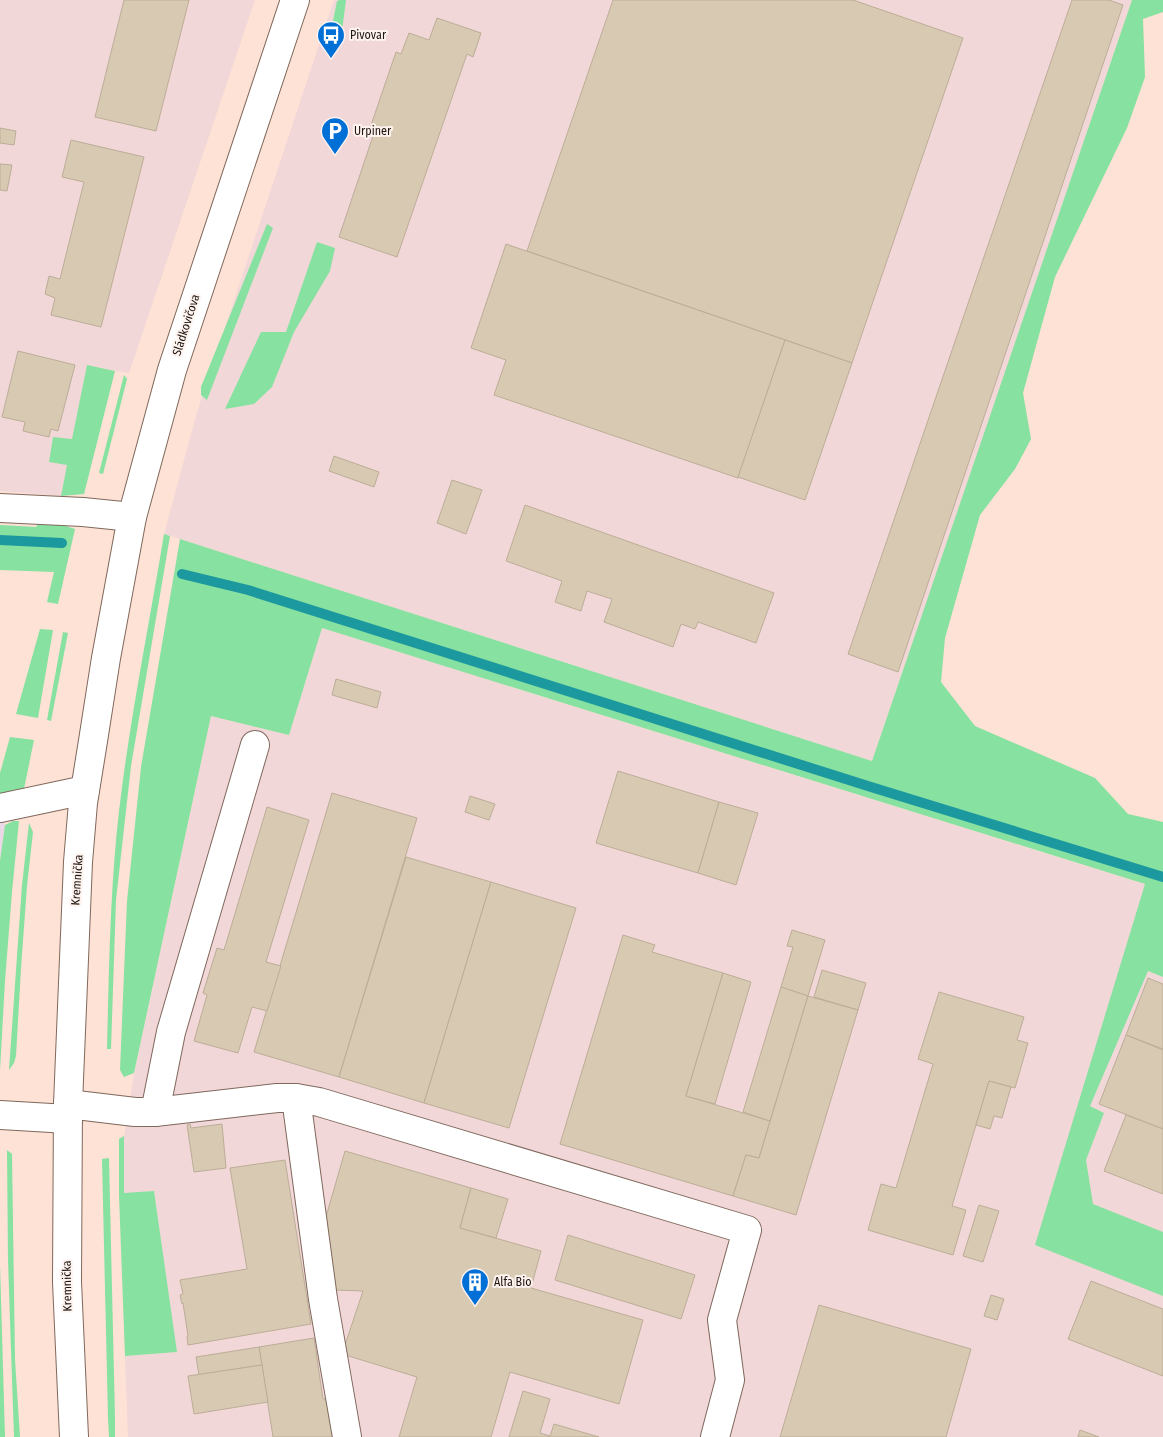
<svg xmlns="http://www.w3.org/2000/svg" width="1163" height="1437" font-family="'Fira Sans Condensed',sans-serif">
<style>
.commercial{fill:#ebd8e7}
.industrial{fill:#f2d7d8}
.green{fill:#87e1a0}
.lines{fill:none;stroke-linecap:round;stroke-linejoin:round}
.stream{stroke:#1c989f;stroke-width:10}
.building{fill:#d8c9b2;stroke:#bcad97}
.minor-casing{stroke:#7f685c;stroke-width:30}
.major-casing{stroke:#7f685c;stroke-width:30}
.minor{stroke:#fff;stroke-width:28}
.major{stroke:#fff;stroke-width:28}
.labels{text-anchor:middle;stroke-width:4;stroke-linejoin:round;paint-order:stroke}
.poi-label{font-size:12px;fill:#1e1510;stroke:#fef3ee;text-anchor:start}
.street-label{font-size:12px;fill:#1e1510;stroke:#fef3ee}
</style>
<rect width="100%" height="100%" fill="#fde2d5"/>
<polygon class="commercial" points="0,812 5,825 0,861"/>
<g class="industrial">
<polygon points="0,0 255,0 129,373 87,366 61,496 0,491"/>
<polygon points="334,0 1132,0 872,761 164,534 197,412"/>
<polygon points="322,628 1163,890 1163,1437 128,1437 125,1356 176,1352 154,1191 124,1194 124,1136 134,1074 211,716 289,735"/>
</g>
<g class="green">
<polygon points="340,0 346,0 341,39 336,52 327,50 337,1"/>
<polygon points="1132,0 1163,0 1163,12 1143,19 1145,77 1127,128 1055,277 1023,393 1031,439 1015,469 980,515 945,638 941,682 975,726 1095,778 1128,814 1163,822 1163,977 1148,971 1090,1106 1104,1113 1086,1160 1093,1204 1163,1232 1163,1296 1035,1245 1145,884 322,628 289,735 211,716 134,1073 124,1077 120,1070 127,901 141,767 180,539 872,761"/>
<polygon points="267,224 273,228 207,400 201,395 201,387"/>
<polygon points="317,242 335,248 330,271 294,332 272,387 254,404 225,409 261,332 286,332"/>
<polygon points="87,365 115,371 84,494 61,496 67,465 49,462 53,437 72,439"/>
<polygon points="124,375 127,379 103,474 99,473"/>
<polygon points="39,522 60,524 75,529 58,604 47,602 54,572 0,570 0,525 36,527"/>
<path d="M164,534L170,536L131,766L116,900L111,1049H107C109,969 110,890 119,811C130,718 149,626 164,534Z"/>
<polygon points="40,629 53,630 38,718 16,714"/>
<polygon points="63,632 68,633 51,721 47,720"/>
<polygon points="10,737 34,740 24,789 0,797 0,773"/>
<polygon points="13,821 19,821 12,892 5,981 0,1070 0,861 5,825"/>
<polygon points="29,823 33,832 27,886 21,968 16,1056 14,1063 9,1070 22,885"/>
<polygon points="124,1136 124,1193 154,1191 177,1352 125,1356 119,1195 119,1139"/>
<polygon points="7,1150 12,1154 15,1360 20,1437 14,1437 8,1261"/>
<polygon points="109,1158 115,1418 115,1437 109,1437 108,1418 102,1159"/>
<polygon points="0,1264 5,1437 0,1437"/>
</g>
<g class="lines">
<g class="stream">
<polyline points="0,540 62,543"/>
<polyline points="182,574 248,590 871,787 1163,877"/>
</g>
</g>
<g class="building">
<polygon points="124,0 189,0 156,131 95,117"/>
<polygon points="613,0 853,0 963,38 852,363 527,251"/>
<polygon points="1072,0 1109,0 1123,5 898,672 848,654"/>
<polygon points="437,18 481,33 473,57 467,54 397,257 339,237 374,133 369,131 396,52 401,54 409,33 429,40"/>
<polygon points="0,128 16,131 14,145 0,143"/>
<polygon points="71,140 144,157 101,327 51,315 55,298 45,294 49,276 60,279 84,182 62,177"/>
<polygon points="0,164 12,165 7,191 0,190"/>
<polygon points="506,244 785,340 738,478 494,395 506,360 471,348"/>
<polygon points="785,340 852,363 805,500 738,477"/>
<polygon points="18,351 75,365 58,431 51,429 49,437 23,431 25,422 2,417"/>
<polygon points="334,456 379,472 374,487 329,471"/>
<polygon points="452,480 482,490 466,534 437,523"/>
<polygon points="525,505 774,593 756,643 698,622 695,629 681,624 673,647 604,622 612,599 587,591 581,611 555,602 562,581 506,561"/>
<polygon points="336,679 381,692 377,708 332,695"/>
<polygon points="618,771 719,802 698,873 596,843"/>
<polygon points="332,793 417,818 339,1077 254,1052"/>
<polygon points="470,796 495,804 489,820 465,812"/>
<polygon points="719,802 758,813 736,885 698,873"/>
<polygon points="267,807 309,820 266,962 281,966 267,1011 252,1007 238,1053 194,1041 207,995 203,993 217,948 224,950"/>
<polygon points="406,857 491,882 424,1103 339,1077"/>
<polygon points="491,882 576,908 509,1128 424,1103"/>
<polygon points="792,930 825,940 808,996 781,987 793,947 787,946"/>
<polygon points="623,935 655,945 652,952 723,973 686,1096 770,1121 759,1158 746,1155 733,1196 560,1144"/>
<polygon points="822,970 866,983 858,1010 814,997"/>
<polygon points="723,973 751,982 715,1104 686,1096"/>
<polygon points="1148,978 1163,984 1163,1049 1126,1035"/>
<polygon points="781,987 808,996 770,1121 743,1112"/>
<polygon points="939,992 1024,1017 1017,1040 1028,1043 1015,1088 989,1081 952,1206 966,1210 953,1255 868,1230 881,1184 896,1188 933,1064 918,1059"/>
<polygon points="808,996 858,1010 796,1215 733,1196 746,1155 759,1158"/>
<polygon points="1126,1035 1163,1050 1163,1129 1099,1104"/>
<polygon points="989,1081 1011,1087 1002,1118 994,1116 990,1129 976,1125"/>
<polygon points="1126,1115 1163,1129 1163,1194 1104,1171"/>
<polygon points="190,1124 191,1128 222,1124 226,1168 194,1172 187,1125"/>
<polygon points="345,1151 471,1188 460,1228 541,1251 531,1288 643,1320 619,1404 510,1372 491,1437 399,1437 417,1377 342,1354 363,1291 335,1290 323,1227"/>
<polygon points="285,1160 311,1324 188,1345 187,1336 188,1336 183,1303 182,1304 180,1295 183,1294 180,1280 247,1269 230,1168"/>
<polygon points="471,1188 508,1199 496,1238 460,1228"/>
<polygon points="979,1205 999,1211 983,1262 963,1256"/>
<polygon points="568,1235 695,1275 681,1319 555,1280"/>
<polygon points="1091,1281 1163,1309 1163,1376 1068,1339"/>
<polygon points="991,1295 1004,1299 997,1320 984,1316"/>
<polygon points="819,1305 971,1349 946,1437 780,1437"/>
<polygon points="314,1338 323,1399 332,1398 339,1437 273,1437 259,1347"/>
<polygon points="259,1347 262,1365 199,1375 196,1357"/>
<polygon points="262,1365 268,1402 194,1414 188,1376"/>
<polygon points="523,1391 550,1399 540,1433 550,1436 554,1424 599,1437 509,1437"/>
<polygon points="1080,1430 1099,1437 1078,1437"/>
</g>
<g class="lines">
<g class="minor-casing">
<g id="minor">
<polyline points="0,508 83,512 132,517"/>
<polyline points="0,808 85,790"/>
<polyline points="296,1098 323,1299 347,1437"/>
<polyline points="68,1104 135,1112 155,1112 277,1098 296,1098 319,1102 747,1230 722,1320 730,1380 715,1437"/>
<polyline points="155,1112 171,1032 255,745"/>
<polyline points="0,1115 68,1119"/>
</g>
</g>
<g class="major-casing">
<polyline id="major" points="74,1437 67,1282 68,1104 78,862 83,803 93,741 106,658 132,517 172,370 295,0"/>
</g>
<use href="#minor" class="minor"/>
<use href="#major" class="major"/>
</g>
<defs>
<g id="bus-pin" transform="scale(1.4375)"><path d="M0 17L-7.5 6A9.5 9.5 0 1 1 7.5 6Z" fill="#006fd6" stroke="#fef3ee"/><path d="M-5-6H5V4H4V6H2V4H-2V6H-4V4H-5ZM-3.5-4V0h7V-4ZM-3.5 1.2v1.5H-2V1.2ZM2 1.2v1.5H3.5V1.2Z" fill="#fff"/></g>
<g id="parking-pin" transform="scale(1.4375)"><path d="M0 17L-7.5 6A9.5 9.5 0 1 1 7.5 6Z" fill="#006fd6" stroke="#fef3ee"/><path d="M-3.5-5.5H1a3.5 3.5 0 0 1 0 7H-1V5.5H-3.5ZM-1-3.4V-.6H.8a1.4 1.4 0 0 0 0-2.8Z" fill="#fff"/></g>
<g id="building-pin" transform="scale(1.4375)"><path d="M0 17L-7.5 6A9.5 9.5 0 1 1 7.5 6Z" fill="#006fd6" stroke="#fef3ee"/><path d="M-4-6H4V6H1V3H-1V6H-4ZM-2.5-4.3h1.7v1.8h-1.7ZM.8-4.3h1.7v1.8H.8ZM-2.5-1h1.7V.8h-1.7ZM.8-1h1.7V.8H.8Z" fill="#fff"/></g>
</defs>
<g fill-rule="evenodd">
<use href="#bus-pin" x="331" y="35"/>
<use href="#parking-pin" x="335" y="131"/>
<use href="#building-pin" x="475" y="1282"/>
</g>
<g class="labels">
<g class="poi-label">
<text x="350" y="39">Pivovar</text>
<text x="354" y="135">Urpiner</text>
<text x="494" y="1286">Alfa Bio</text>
</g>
<g class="street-label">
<text transform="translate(186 325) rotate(-72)" y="4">Sládkovičova</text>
<text transform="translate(77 880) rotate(-86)" y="4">Kremnička</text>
<text transform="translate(67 1286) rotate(-91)" y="4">Kremnička</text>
</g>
</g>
</svg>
